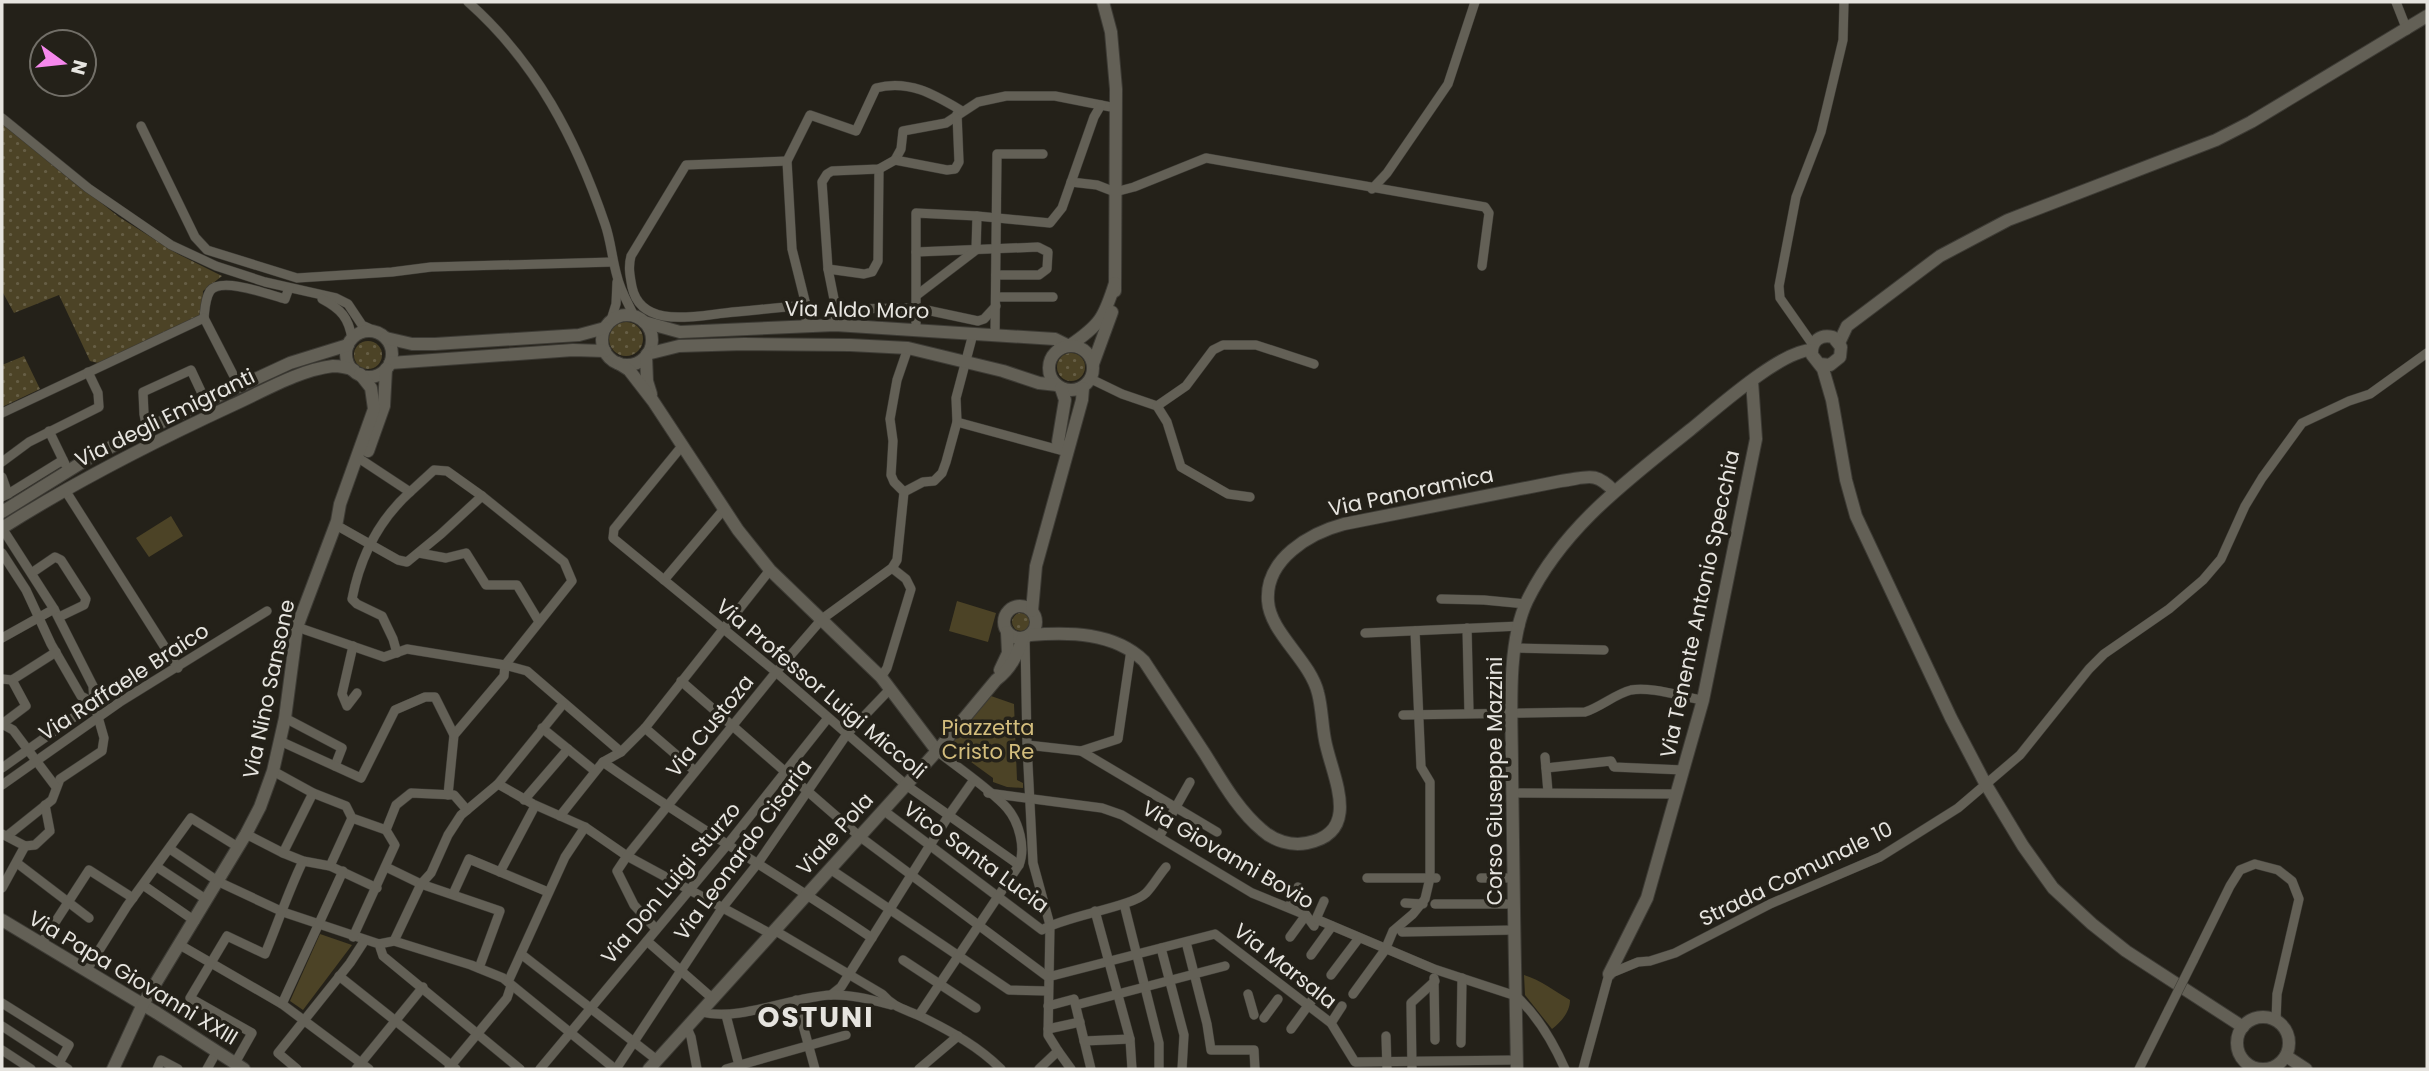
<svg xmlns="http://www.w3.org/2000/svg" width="2429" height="1071" font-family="Poppins,sans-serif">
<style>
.grass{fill:url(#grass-dots)}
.park{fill:#4c4326}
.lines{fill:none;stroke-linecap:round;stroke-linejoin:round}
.street-casing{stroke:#3d3b35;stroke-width:10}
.secondary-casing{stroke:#3d3b35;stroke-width:14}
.street{stroke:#636056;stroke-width:9}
.secondary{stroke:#636056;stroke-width:12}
.street-bridge-casing{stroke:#3d3b35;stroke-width:10;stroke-linecap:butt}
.street-bridge{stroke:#636056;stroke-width:9}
.labels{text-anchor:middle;stroke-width:7;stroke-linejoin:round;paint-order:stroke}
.street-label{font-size:21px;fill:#e6e4df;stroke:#242119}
.park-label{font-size:21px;fill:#d3bd7d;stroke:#242119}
.district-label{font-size:28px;font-weight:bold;letter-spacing:2px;fill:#e6e4df;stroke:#242119}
</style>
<defs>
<pattern id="grass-dots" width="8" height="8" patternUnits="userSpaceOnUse" patternTransform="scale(1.75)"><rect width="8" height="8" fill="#4c4326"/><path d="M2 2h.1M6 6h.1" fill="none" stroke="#665e45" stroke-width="1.8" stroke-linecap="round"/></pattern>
</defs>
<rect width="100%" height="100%" fill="#242119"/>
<g class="grass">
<polygon points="2,124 119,217 178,254 222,276 203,291 202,315 98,363 90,361 59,295 14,313 2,291"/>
<circle cx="626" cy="339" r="17"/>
<circle cx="368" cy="355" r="14"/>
<circle cx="1071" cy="367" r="14"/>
<polygon points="24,356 40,389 2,407 2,365"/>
<circle cx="1021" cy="622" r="9"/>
</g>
<g class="park">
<polygon points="171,516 183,536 149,557 136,538"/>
<polygon points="957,601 996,613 988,642 949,631"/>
<polygon points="991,696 1014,704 1017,780 1023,783 1023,788 1007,787 993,782 993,778 960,754 956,754 949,747 951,740"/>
<polygon points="320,934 352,945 303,1010 290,1001"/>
<path d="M1524,975C1541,980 1554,991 1570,1000C1570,1012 1561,1022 1552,1029L1525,995Z"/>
</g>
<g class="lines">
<g class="street-casing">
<g id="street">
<path d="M468,2C536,62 576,139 605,224C611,241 612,259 617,276C620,290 628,303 634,316"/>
<polyline points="2396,2 2407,30"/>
<polyline points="2,118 88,188 171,245 216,266 265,282 336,298 348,304 362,325 380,333"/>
<polyline points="141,126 195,237 207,250 297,278 392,272 431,267 613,262"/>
<polyline points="895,160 901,149 903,131 946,123 978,102 1006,96 1055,96 1116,108"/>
<polyline points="895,160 947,170 955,169 959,162 957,114"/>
<path d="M787,161L686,165L631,256C628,267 630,276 632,287C641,329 695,316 725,313C752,310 779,308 806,305"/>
<polyline points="1071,182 1097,185 1115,192 1134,187 1206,158 1485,207 1489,213 1482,266"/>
<polyline points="1372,189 1387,173 1448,84 1475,2"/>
<polyline points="916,252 1038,247 1048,252 1047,269 1039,275 996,275"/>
<polyline points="828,269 864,274 872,272 878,261 879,169"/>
<polyline points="917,295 976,250 977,216"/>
<polyline points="996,297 1053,297"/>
<path d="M322,299C341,309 349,318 352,339"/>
<polyline points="836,309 917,308 978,321 984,319 996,306"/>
<path d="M204,318C205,309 205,299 210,291C221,276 270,295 285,299L289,288"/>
<polyline points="204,318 239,386"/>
<polyline points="611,320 616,304 617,282"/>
<polyline points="835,325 836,309 828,269 822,182 827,174 832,171 879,169 895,160"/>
<path d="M806,326V305L792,249L787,161L810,115L856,131L876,88C909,79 935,95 962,111"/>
<polyline points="916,329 916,213 977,216 1050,223 1062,208 1094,117 1101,105"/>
<polyline points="995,336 997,154 1043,154"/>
<polyline points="1813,345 1780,298 1779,286 1796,197 1821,132 1843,40 1844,2"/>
<polyline points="1091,379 1122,394 1157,406"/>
<polyline points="1157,406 1186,386 1213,350 1223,345 1256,345 1314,364"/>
<polyline points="1157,406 1167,422 1181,467 1228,494 1250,497"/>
<polyline points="2,413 204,318"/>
<polyline points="957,422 1067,452"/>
<polyline points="147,429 144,414 143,392 191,370 206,402"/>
<polyline points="49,431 65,464"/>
<polyline points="682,446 614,529 613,538 776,672 906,785 1019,865"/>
<polyline points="357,457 410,492 434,470 447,471 482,496"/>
<polyline points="2,462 29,442 99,407 98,393 88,372"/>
<polyline points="2,477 8,494 2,497"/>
<polyline points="65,490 178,668"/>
<polyline points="904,492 923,482 934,481 942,473 946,462 957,422 956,398 973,334"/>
<polyline points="8,494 63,460"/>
<polyline points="336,525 398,560 407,562 441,534 482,496 564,562 572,581 505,665 504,676 454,735 448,795"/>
<polyline points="2,528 54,609 93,686 94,703 104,738 102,751 60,779 52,800 7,836"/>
<polyline points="2,553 26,590 51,644 81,696 94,703"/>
<polyline points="419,553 446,558 466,553 486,585 517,585 538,620"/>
<polyline points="33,572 55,557 61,560 86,599 84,605 59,617"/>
<polyline points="664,580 724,509"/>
<polyline points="1441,599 1484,600 1526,604"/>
<polyline points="297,627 384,657 407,649 505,665 527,671 621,752"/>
<polyline points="1467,628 1469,713"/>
<polyline points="1365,633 1520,626"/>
<polyline points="2,638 54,609"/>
<polyline points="1025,639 1027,745 1033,863 1050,925 1048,1035 1058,1051 1039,1069"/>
<polyline points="353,646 342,694 347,706 357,693"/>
<polyline points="1515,648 1604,650"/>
<path d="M397,653L393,639L382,616L357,604L352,599C360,558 379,520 410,492"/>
<polyline points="881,677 887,668 911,589 906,579 892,568"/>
<polyline points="2,679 12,680 56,652"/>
<polyline points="681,681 859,836 1048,977 1215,934 1331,1023 1355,1062 1517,1060"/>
<path d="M1403,715L1585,712C1601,707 1615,694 1631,690C1650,686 1683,697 1703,700"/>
<polyline points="285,718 342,748 335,766"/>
<polyline points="2,724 13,730 56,787"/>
<polyline points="2,724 26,706 12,680"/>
<polyline points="542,728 595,771"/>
<polyline points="645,728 695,771"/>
<polyline points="280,741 361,778 395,710 425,697 435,697 454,735"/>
<polyline points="1027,745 1081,751 1217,832"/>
<polyline points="1081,751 1118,739 1131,650"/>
<polyline points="1545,757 1548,792"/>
<path d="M603,762C690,824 783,877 872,938"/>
<polyline points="2,768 94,703"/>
<polyline points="1546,768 1611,761 1614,767 1683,770"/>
<polyline points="273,771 313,793 346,806 352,818 386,830"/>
<polyline points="498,784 533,804 585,827 627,856 771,934"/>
<polyline points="2,785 120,702 267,611"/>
<path d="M988,793L1102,808L1122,815L1252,893L1306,915L1314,926L1316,919L1434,969L1516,996C1538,1016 1553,1042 1565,1069"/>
<polyline points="1513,793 1676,794"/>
<polyline points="524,800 568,749"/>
<path d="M883,810L1042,930C1065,916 1132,907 1146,893C1153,886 1159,875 1166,867"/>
<polyline points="560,816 603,762 621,752 645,728 770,570"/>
<polyline points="2,834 25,846"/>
<polyline points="246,834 283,853 303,861 330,866 377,888"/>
<polyline points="1159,837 1190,782"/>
<polyline points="25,846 35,845 50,831 45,805"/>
<polyline points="170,849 219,882 283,912 379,944 383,956 520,1069"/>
<polyline points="283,853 313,793"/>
<polyline points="17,863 89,918"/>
<polyline points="330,866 352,818"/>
<polyline points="157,867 207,900"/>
<polyline points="386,867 421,884 500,911 479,968"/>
<polyline points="830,869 1009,990 1047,991"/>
<polyline points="500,872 535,806"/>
<polyline points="1367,878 1436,878"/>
<polyline points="1481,878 1513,878"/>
<polyline points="143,885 195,921"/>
<polyline points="2,888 25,846"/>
<polyline points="453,894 469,859 548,892"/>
<polyline points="1405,903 1423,904"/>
<polyline points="1124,904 1159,1043 1159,1069"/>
<polyline points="1435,904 1514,904"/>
<polyline points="1289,907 1298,887"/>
<polyline points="1095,911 1130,1039 1132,1069"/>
<polyline points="1316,919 1324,901"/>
<polyline points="656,929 634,905 617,871 627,856 776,672 822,619 892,568 897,560 904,492 894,482 891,475 893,441 890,419 897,380 908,348"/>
<path d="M774,930L882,994C895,1009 906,1009 924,1018C952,1032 979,1047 1001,1069"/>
<polyline points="1402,932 1515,930"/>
<polyline points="353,937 395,845 386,830 396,805 411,793 454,795 467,810"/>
<polyline points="1290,937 1306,915"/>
<polyline points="394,941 421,884 431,873 448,835 461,815 498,784 563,704"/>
<polyline points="647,941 712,998"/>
<polyline points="1186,942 1207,1024 1211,1050 1254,1050 1255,1069"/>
<polyline points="41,944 89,870 133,898"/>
<polyline points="379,944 394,941 471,965 503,978 615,1069"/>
<polyline points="180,945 282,1004 369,1069"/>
<polyline points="1161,948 1184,1035 1182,1069"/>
<polyline points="521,954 657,1060"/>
<polyline points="1311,955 1332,926"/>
<polyline points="903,960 976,1008"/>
<polyline points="2193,961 2230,886 2240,870 2255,864 2278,870 2292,881 2299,899 2277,994 2276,1021"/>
<polyline points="86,971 127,906 191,818 238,847"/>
<polyline points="1331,975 1359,938"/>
<polyline points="339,976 456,1069"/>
<polyline points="1434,978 1435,1040"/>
<polyline points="508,982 565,857 585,827"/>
<polyline points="1248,994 1254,1015"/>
<polyline points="1353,994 1385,950 1393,931 1413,914 1425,899 1430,878 1430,782 1421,767 1415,631"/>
<polyline points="831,995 841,987 949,815 973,781"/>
<polyline points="796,1000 815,1069"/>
<polyline points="2,1003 69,1045 59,1063"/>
<polyline points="282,1004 343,871"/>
<polyline points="1076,1005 1225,966"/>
<polyline points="1048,1006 1074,999 1091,1069"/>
<path d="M701,1012C740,1022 790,997 831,995C851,994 872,1000 891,1005"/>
<polyline points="726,1015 740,1069"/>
<path d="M919,1015L1019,865C1026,848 1019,822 1007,808C990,789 957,767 937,751"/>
<polyline points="1264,1018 1278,999"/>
<polyline points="1331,1023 1342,1006"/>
<polyline points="2,1026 68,1069"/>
<polyline points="687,1028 691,1037 697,1069"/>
<polyline points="1048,1029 1080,1022"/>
<polyline points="1291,1029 1315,996"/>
<polyline points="1386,1036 1387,1069"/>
<polyline points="1084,1041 1130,1039"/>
<polyline points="1461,1043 1462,978"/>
<polyline points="2,1050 31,1069"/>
<polyline points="1058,1051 1071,1069"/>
<path d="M235,1063L252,1033L190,998L227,936L265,954C278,923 288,892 303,861"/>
<polyline points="449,1068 507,998 511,986"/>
<polyline points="157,1069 161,1060 178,1069"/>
<polyline points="207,1069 217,1051"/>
<polyline points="297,1069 278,1053 350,963 365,940"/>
<polyline points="356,1069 423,987"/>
<polyline points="540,1069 727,845 828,718"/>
<polyline points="616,1069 723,907 758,863 847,734 890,689"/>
<polyline points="726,1069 846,1035"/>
<polyline points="919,1069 958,1036"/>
<polyline points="1412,1069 1411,1003 1435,981"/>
<polyline points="1583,1069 1609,974 1638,962 1650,961 1675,953 1770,904 1880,857 1958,808 2020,755 2089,669 2104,654 2169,609 2203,580 2221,559 2245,506 2262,478 2302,423 2349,401 2370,394 2427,353"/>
<polyline points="2139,1069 2169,1009"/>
</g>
</g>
<g class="secondary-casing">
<g id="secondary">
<polyline points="1103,2 1111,32 1116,89 1115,291"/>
<circle cx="627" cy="340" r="25"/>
<path d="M644,322L680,332L835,325L1055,339L1069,346C1100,325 1104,318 1115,283"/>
<circle cx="369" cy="354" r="23"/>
<polyline points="386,338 412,344 435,344 579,335 605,328"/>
<polyline points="1839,343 1847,326 1940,256 2008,220 2216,140 2251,122 2427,16"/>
<circle cx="1071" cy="368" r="22"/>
<polyline points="647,354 679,346 744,344 850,345 908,348 1003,371 1039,383 1057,385"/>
<polyline points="646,356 647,381 651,394"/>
<polyline points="390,363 573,350 605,351"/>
<polyline points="618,363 629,370 653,401 738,530 770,570 881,677 937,751"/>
<polyline points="1093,364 1112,312"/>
<path d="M1820,364L1830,365L1840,357L1841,347L1833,337C1820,334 1811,341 1812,355L1823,369L1832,400L1846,480L1856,516L1951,718L1985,783L2023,846L2053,888L2092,924L2126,951L2243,1027"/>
<polyline points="1061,388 1065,400 1058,442 1067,452"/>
<polyline points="368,451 384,406 386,369"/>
<polyline points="2,512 89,458 147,429 290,363 348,345"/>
<path d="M2,528C76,481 153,442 233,405C264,391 299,370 333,366C341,366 346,367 354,370"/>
<circle cx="1020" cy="622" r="16"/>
<polyline points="1032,611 1036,566 1082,400 1083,388"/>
<path d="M1030,635C1069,632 1114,632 1144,661C1164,692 1185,723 1205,754C1222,781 1238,810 1262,830C1274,841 1291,846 1307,843C1364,832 1331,774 1325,740C1322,725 1322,708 1318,693C1310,660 1270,633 1268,601C1265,559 1310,533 1344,524L1561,481C1587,478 1594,470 1614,491"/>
<polyline points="1000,670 1008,653 1007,632"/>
<polyline points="2,920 157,1013 244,1069"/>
<polyline points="1609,974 1647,898 1703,700 1756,439 1752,381"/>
<circle cx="2263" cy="1043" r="26"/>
<polyline points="2286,1056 2306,1069"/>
<polyline points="113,1069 143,1004 246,834 260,807 273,771 285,718 297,627 337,521 340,504 374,409 371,388 360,374"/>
<path d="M649,1069L937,751L996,680C1011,669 1017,655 1023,638"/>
<path d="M1517,1069C1515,969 1513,868 1512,768C1512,719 1506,645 1527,601C1563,527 1628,480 1690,430C1715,410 1781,350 1812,350"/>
</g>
</g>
<use href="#street" class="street"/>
<use href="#secondary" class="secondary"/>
<g class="street-bridge-casing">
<polyline id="street-bridge" points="2169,1009 2193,961"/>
</g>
<use href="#street-bridge" class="street-bridge"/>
</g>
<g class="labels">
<g class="street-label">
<text transform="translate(857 310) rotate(1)" y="7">Via Aldo Moro</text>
<text transform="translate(165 418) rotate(-26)" y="7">Via degli Emigranti</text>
<text transform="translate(1411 492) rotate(-12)" y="7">Via Panoramica</text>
<text transform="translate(1700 604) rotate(-78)" y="7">Via Tenente Antonio Specchia</text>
<text transform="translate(124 682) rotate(-33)" y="7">Via Raffaele Braico</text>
<text transform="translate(269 689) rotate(-78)" y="7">Via Nino Sansone</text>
<text transform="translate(821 689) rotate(40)" y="7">Via Professor Luigi Miccoli</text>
<text transform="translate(710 726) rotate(-51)" y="7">Via Custoza</text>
<text transform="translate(1495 781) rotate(-90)" y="7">Corso Giuseppe Mazzini</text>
<text transform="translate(835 834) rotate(-48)" y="7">Viale Pola</text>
<text transform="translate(743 850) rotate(-54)" y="7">Via Leonardo Cisaria</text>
<text transform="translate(1228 855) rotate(30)" y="7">Via Giovanni Bovio</text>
<text transform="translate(976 857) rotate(36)" y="7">Vico Santa Lucia</text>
<text transform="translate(1796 874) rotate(-26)" y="7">Strada Comunale 10</text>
<text transform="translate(671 883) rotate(-50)" y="7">Via Don Luigi Sturzo</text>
<text transform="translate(1285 966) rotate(38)" y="7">Via Marsala</text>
<text transform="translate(133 978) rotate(31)" y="7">Via Papa Giovanni XXIII</text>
</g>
<g class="park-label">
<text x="988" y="735">Piazzetta<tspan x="988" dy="24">Cristo Re</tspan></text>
</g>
<g class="district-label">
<text x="816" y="1027">OSTUNI</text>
</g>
</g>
<rect width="2429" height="1071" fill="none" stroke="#e6e4df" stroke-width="7"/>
<g transform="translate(63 63) rotate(105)"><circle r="33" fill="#242119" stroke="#726f68" stroke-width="2"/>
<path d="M0-5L12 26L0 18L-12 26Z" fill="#f688ed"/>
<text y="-10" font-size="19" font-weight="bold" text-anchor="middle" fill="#e6e4df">N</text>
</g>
</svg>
